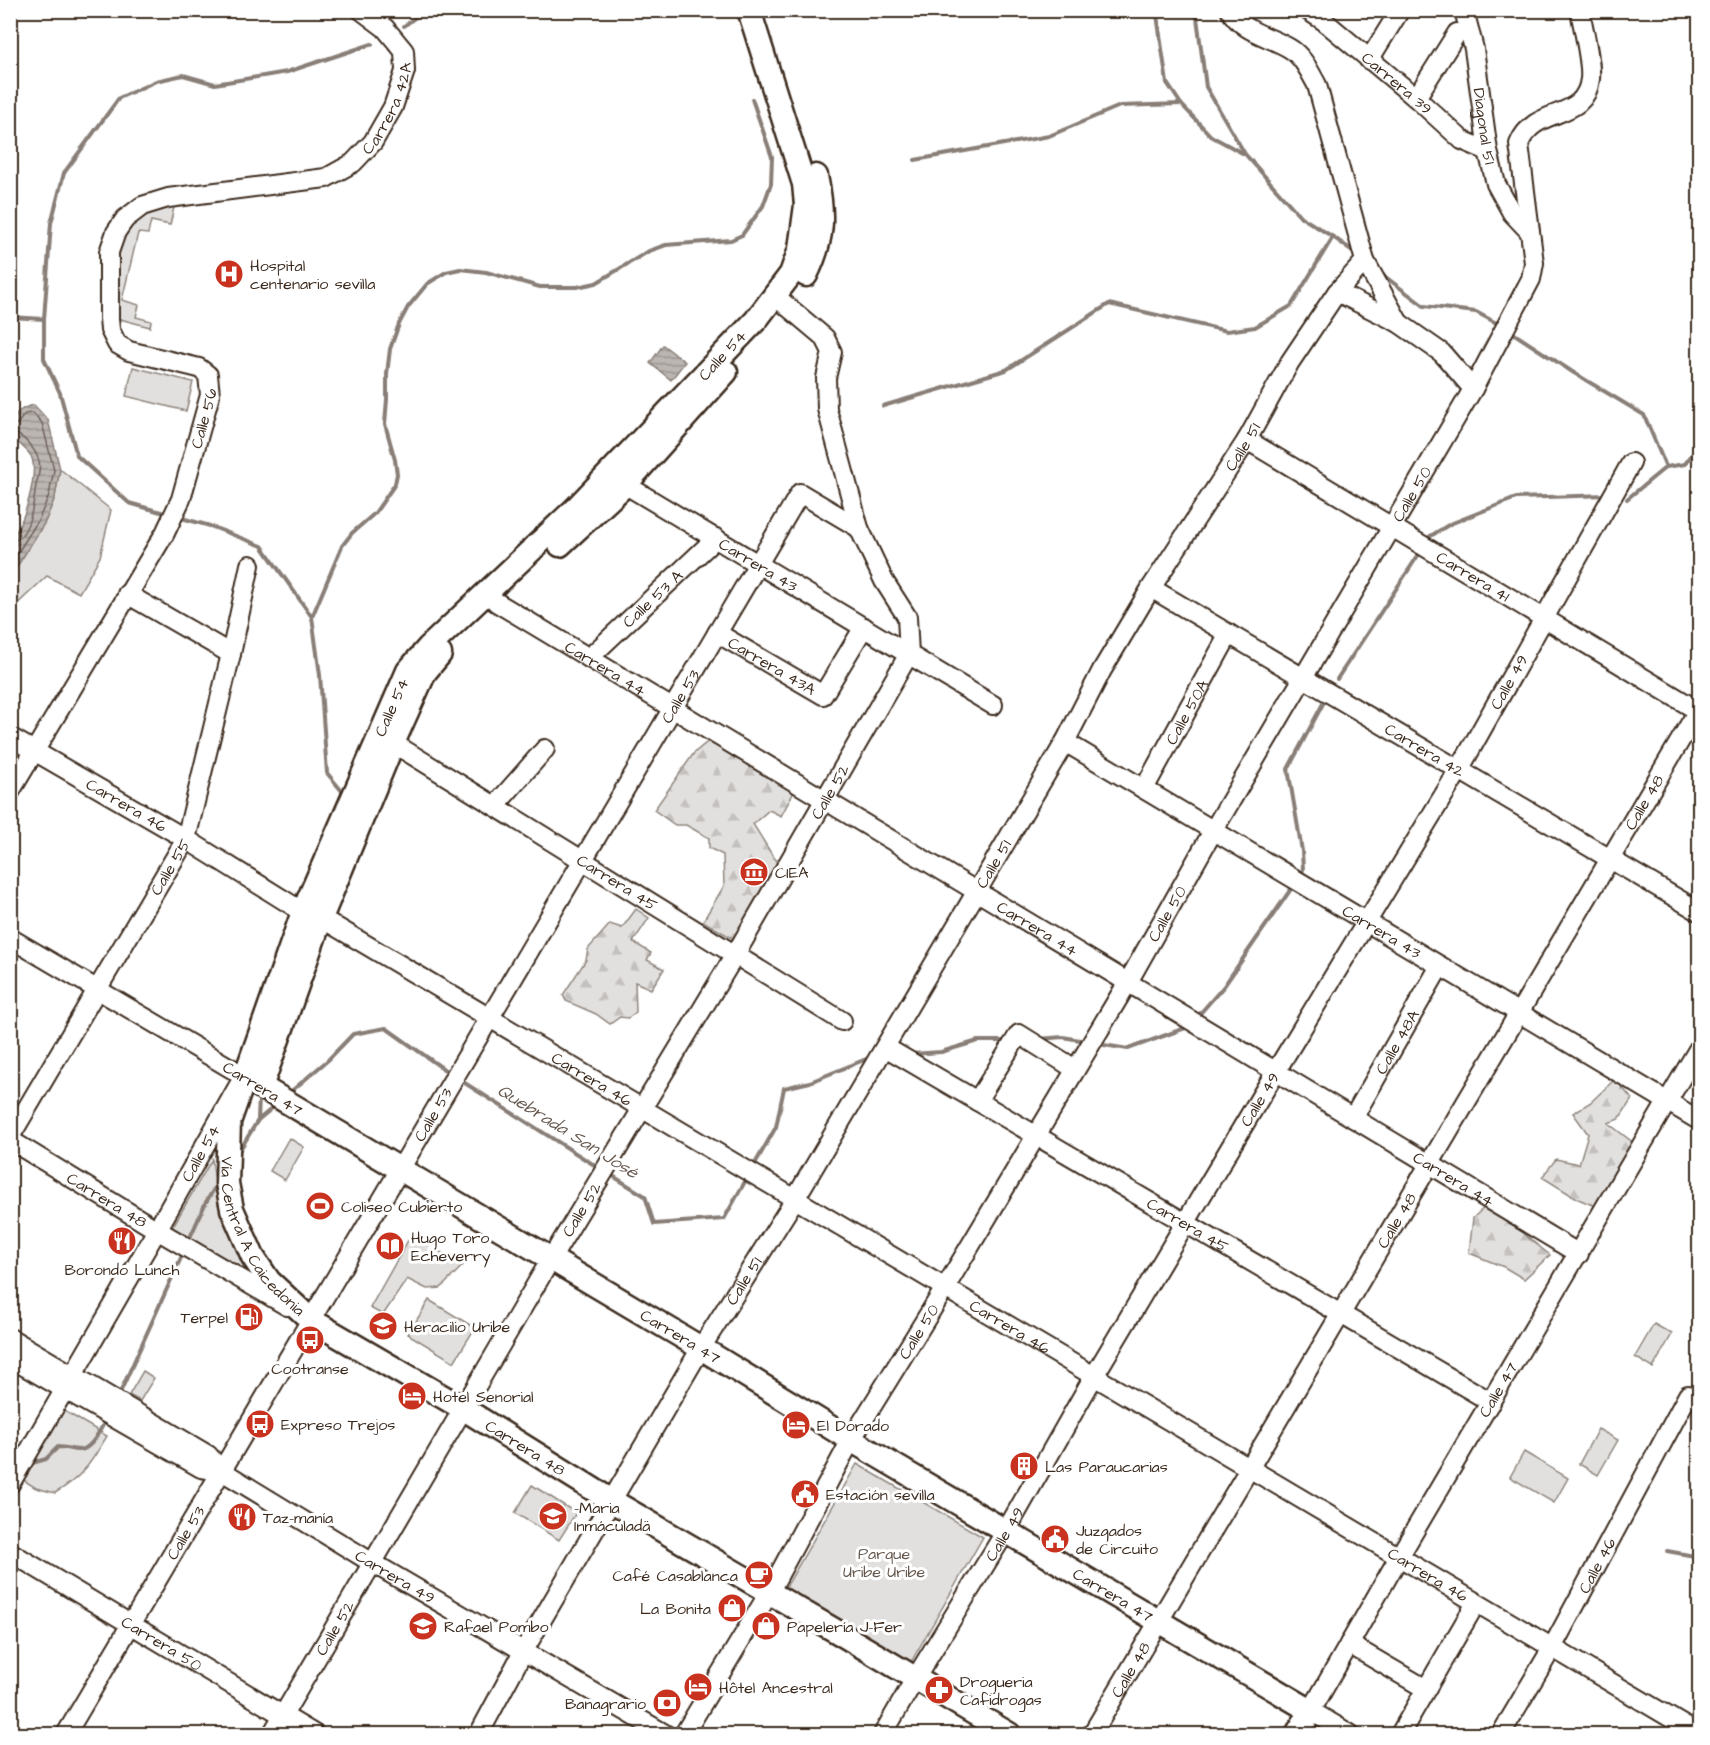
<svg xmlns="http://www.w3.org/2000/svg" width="1710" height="1745" font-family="'Architects Daughter',sans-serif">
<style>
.green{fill:#e2e0de;stroke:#8e857e;stroke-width:1.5}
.forest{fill:url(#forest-firs);stroke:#8e857e;stroke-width:1.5}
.water{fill:url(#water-rules);stroke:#887e77;stroke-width:1.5}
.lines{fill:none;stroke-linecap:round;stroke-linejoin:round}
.shore{stroke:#6f625a;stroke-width:1.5}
.stream{stroke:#887e77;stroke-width:4}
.minor-casing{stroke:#3b2a1e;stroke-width:22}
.major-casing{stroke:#3b2a1e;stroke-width:27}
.minor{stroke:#fff;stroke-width:18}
.major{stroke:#fff;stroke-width:22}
.labels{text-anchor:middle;stroke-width:6;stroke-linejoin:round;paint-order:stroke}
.street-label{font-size:16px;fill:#3b2a1e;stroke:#fff}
.poi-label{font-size:16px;fill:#3b2a1e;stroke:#fff;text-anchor:start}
.park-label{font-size:16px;fill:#65584e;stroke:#fff}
.water-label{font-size:18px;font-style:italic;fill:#685b52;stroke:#fff}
</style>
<defs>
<pattern id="forest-firs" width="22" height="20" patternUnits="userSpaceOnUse" patternTransform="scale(1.5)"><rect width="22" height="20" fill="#e2e0de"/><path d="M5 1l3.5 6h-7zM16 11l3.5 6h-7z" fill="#c3c0be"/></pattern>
<pattern id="water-rules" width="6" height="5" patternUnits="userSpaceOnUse" patternTransform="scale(1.5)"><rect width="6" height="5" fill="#bcb6b3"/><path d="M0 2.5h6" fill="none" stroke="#9a9491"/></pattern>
</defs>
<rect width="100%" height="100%" fill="#fff"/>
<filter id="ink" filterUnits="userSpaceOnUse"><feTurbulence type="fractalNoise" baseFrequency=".0167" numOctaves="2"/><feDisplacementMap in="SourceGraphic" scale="12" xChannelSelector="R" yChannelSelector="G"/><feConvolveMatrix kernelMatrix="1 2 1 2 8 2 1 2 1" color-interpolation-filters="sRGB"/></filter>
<g filter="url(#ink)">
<g class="green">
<path d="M175,203L170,225L151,221L148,234L138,233L122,300L139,305L136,317L151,321L150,327L120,319L111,310C113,285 112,246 128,226C133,219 166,206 175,203Z"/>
<polygon points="133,367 193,382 186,411 126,396"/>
<polygon points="60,469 111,510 100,557 79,593 47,576 11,610 11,576 45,522 55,497"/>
<polygon points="289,1138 304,1147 285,1180 270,1171"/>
<path d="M212,1159C216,1203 230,1240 252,1278L169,1233Z"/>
<polygon points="411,1235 452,1259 457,1258 466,1262 441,1288 427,1289 407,1279 383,1315 370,1308"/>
<polygon points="429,1300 475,1328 454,1362 408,1334"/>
<polygon points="1654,1324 1672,1334 1653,1368 1635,1357"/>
<polygon points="143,1371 154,1378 140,1401 129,1395"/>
<path d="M61,1409L107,1436C92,1461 82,1478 55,1493L36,1488L20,1478Z"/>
<polygon points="1598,1429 1618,1440 1598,1475 1579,1464"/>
<polygon points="1524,1452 1568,1478 1554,1503 1510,1477"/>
<polygon points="857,1464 983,1537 911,1662 785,1589"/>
<polygon points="532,1485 576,1513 559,1540 515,1513"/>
</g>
<g class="forest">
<polygon points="711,739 795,790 781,816 769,810 753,824 782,871 737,941 703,921 724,886 723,855 709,848 709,838 686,825 675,825 654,810 694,753"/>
<polygon points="636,909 649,918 633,942 651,953 647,960 664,969 651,989 635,982 636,1012 628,1018 620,1017 610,1024 596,1014 566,1001 563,995 586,960 588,949 610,924 622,928"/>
<polygon points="1615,1079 1632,1099 1619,1119 1608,1123 1635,1144 1604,1210 1576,1198 1542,1177 1556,1159 1579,1164 1588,1134 1573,1113 1591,1102"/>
<polygon points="1491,1201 1531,1240 1550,1255 1524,1279 1504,1267 1469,1253 1473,1218"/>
</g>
<g class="water">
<polygon points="663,345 685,362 671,380 650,363"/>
<path d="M34,405L48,420L60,469L55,497L45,522L11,576V538C24,527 39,472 31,456C27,449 17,442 11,436C10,417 16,409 34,405Z"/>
</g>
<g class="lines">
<g class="shore">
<polyline points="10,425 17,424 25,414 33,413 42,423 54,470 49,495 39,519 10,565"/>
<path d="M10,432C22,433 36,450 39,461C41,468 38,478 36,485C34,501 30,540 10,542"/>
</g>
<g class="stream">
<polyline points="1152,10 1157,15 1167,83 1181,104 1211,136 1244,154"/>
<polyline points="1196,10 1206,87 1245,154 1301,217 1333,237 1357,254"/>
<polyline points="404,26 425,10"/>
<polyline points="915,160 1049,136 1120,106 1181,104"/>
<polyline points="1379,272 1424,306 1476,312 1500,325"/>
<polyline points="10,317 44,319"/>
<polyline points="1510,331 1574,373 1644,415 1666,467"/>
<polyline points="883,406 1006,370 1109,304 1227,331 1255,327 1291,306 1333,237"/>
<polyline points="1627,499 1666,467 1685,464 1694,452 1700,454"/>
<polyline points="168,514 129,503 77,456 60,393 44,359 44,319 51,223 64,173 119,98 156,81 183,75 215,84 287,72 372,44"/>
<polyline points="178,517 210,526 262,546 312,617"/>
<polyline points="1429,537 1450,524 1516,498 1607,495"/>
<polyline points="1337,679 1421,551"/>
<polyline points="346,796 327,773 320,675 312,617 342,546 352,533 375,513 395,484 397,474 395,460 385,424 387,399 387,374 390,349 399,324 408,307 427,284 446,272 460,269 486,272 540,287 577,287 596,283 649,251 666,245 731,240 742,235 763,206 771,184 772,157 752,99"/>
<polyline points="1303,870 1302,851 1288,769 1326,698"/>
<polyline points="1197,1017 1224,986 1291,889"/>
<polyline points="1039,1039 1063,1037 1085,1041"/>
<polyline points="1098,1044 1128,1049 1188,1027"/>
<polyline points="912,1054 941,1052 978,1041 1008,1041"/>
<polyline points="460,1080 599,1168"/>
<polyline points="288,1094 328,1060 353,1034 386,1028 452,1075"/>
<polyline points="258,1120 259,1096"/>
<polyline points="238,1153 258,1120 276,1105"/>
<polyline points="752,1169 776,1127 784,1088 810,1082 871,1057"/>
<polyline points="608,1173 645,1196 654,1224 724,1219 747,1178"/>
<polyline points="188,1242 206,1202 217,1184"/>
<polyline points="119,1395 184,1251"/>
<path d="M29,1464L46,1459L58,1447C65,1447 72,1450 79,1450C92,1450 100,1429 106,1420"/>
<polyline points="1667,1551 1700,1557"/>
</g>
<g class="minor-casing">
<g id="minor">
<path d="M1230,10C1242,32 1269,36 1289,48C1302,55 1310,72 1317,85L1365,261L1399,323"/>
<path id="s1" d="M1307,10L1324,21L1416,98L1462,140L1488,151"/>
<path id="s2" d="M1464,10L1474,49L1488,151L1496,184L1512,213L1530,232"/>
<polyline points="1369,60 1400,10"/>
<polyline points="1416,98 1457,33"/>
<polyline points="1337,292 1399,323 1442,353 1473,389"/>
<path id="s3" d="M1247,440L1700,712"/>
<path id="s4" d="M616,479L993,705"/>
<path id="s5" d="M1151,588L1700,912"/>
<polyline points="127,594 231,654"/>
<path id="s6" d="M496,602L1579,1254"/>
<path id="s7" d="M717,633L823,695L864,627"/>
<path id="s8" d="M589,658L716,538"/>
<path id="s9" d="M10,737L186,839L303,912"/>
<path id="s10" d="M1065,742L1700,1121"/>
<path id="s11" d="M393,743L842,1021"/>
<path id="s12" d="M1144,789L1229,634"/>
<path id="s13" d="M10,792L165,533L181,499L210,395L208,375L199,368L129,351L117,344L110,330L109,318V252L116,232L125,219L142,206L168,198L326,178L353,163L373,142L393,107L405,71L404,51L385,28L361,10"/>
<polyline points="495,806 545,749"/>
<path id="s14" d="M321,918L1698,1734"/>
<polyline points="10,938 244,1076 157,1230 10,1484"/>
<path id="s15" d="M885,1047L1491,1402"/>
<polyline points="977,1101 1019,1034 1075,1069"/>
<path id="s16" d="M1353,1118L1440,966"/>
<path id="s17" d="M10,1137L186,839L231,654L250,565"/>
<path id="s18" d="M10,1140L157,1230L287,1306"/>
<path id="s19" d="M10,1338L208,1455L222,1471L371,1562L665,1734"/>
<polyline points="10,1358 201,1468 222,1471"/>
<path id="s20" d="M10,1552L314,1734"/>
<polyline points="1349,1644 1426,1689"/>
<path id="s21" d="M66,1734L800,493L859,528"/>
<path id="s22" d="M272,1734L551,1259L735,955L909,654L907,617L884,581L859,528L827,409L826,378L832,352L825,338L775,296"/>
<path id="s23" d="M479,1734L523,1652L701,1348L795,1199L1065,742L1102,670L1151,588L1247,440L1290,362L1337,292L1365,261"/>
<path id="s24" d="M684,1734L769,1593L851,1440L945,1288L1128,982L1213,831L1473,389L1531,279L1534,263L1519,144C1535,104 1585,123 1590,79C1592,63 1583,28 1580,10"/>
<path id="s25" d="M883,1734L915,1679L1006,1531L1094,1376L1276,1071L1459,770L1631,463"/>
<path id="s26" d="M1092,1734L1700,707"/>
<path id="s27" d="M1350,1734L1311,1711L1399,1557L1700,1046"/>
<polyline points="1400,1734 1476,1603"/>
<path id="s28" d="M1501,1734L1552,1648L1688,1395"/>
</g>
</g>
<g class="major-casing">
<g id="major">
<path id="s29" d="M749,10L804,184L806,205L800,249L791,274L756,320L575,509L429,647L408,671L303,912L229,1122L227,1183L232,1209L253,1257L269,1281L311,1320L464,1409L612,1501L841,1634L1009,1734"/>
<path d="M806,275C824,239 824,214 816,176"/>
<polyline points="560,545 626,484 726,372"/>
<path id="s30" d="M250,1080L701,1348L851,1440L1311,1711L1297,1734"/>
<polyline points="261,1087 321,918 393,743 425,672 440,654"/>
</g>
</g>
<use href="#minor" class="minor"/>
<use href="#major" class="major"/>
</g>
</g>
<defs>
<g id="hospital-disc" transform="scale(1.5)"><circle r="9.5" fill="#c8321e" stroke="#fff"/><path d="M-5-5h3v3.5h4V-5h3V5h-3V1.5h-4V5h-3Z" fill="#fff"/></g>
<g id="museum-disc" transform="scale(1.5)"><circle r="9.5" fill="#c8321e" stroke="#fff"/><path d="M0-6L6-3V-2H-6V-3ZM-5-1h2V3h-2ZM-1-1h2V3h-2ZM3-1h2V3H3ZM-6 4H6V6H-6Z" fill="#fff"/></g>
<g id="stadium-disc" transform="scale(1.5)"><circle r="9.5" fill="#c8321e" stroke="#fff"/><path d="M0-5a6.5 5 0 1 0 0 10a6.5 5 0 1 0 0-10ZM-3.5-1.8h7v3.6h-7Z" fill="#fff"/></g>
<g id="restaurant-disc" transform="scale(1.5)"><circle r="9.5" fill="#c8321e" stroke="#fff"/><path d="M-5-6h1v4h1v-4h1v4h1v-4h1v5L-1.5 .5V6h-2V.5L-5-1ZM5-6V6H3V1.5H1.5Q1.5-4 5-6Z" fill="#fff"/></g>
<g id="library-disc" transform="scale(1.5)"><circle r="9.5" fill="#c8321e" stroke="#fff"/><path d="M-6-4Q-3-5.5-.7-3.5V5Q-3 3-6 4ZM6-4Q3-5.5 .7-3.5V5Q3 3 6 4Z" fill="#fff"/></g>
<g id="fuel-disc" transform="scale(1.5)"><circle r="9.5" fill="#c8321e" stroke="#fff"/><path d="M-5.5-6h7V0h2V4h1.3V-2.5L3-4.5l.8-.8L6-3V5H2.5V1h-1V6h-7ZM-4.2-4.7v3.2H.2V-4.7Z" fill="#fff"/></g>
<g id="school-disc" transform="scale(1.5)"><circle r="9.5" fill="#c8321e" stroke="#fff"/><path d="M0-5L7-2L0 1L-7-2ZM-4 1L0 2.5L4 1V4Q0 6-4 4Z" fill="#fff"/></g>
<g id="bus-disc" transform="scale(1.5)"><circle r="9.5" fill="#c8321e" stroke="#fff"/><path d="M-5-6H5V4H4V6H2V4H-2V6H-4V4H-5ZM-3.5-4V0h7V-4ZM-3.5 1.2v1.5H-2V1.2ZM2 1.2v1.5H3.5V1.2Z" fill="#fff"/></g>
<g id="hotel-disc" transform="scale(1.5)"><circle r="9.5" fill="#c8321e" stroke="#fff"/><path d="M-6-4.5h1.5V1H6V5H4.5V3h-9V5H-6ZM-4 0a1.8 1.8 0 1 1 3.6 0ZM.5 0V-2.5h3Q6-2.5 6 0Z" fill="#fff"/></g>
<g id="building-disc" transform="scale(1.5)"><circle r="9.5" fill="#c8321e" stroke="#fff"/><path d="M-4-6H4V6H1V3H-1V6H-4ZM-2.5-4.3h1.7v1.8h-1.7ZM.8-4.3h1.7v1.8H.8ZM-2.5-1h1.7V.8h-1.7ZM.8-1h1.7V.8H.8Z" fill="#fff"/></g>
<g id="civic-disc" transform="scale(1.5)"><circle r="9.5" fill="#c8321e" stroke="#fff"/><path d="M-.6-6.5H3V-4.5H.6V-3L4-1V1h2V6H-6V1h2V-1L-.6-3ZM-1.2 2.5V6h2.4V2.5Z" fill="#fff"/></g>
<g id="cafe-disc" transform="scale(1.5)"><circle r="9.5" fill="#c8321e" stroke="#fff"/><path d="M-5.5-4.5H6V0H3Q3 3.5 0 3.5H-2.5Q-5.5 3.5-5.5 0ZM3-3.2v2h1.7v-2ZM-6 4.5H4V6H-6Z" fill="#fff"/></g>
<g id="shop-disc" transform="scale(1.5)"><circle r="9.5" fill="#c8321e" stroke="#fff"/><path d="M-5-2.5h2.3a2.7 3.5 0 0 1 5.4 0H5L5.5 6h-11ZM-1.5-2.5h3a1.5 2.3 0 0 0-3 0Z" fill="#fff"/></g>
<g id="pharmacy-disc" transform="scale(1.5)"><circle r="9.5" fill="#c8321e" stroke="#fff"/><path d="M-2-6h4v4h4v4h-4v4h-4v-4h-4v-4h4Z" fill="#fff"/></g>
<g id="bank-disc" transform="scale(1.5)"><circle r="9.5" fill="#c8321e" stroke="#fff"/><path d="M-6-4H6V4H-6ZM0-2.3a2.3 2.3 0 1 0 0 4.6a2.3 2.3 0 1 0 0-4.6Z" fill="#fff"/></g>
</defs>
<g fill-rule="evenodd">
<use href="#hospital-disc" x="229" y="274"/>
<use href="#museum-disc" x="754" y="872"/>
<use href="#stadium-disc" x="320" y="1206"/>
<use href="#restaurant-disc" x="122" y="1241"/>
<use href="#library-disc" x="390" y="1246"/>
<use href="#fuel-disc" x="249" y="1317"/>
<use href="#school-disc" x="383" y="1326"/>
<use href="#bus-disc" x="310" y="1340"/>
<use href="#hotel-disc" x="412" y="1396"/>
<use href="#bus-disc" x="260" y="1424"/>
<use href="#hotel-disc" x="796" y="1425"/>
<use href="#building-disc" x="1024" y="1466"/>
<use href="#civic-disc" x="805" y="1494"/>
<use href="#school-disc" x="553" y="1516"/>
<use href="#restaurant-disc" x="242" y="1517"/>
<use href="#civic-disc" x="1055" y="1539"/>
<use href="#cafe-disc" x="759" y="1575"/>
<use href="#shop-disc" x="732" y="1608"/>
<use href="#school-disc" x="423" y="1626"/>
<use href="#shop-disc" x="766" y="1626"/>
<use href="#hotel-disc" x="698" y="1687"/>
<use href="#pharmacy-disc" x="939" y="1690"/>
<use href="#bank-disc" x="667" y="1703"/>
</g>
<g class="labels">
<g class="street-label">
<text dy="6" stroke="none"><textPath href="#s1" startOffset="116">Carrera 39</textPath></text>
<text dy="6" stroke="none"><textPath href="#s13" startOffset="1000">Carrera 42A</textPath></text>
<text dy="6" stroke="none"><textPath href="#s2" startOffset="118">Diagonal 51</textPath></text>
<text transform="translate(722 355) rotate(-47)" y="6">Calle 54</text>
<text dy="6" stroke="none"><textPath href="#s13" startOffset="423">Calle 56</textPath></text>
<text dy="6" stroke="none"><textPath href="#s23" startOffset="1497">Calle 51</textPath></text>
<text dy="6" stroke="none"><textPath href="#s24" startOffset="1438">Calle 50</textPath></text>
<text dy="6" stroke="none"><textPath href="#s4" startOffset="166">Carrera 43</textPath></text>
<text dy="6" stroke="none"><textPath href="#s3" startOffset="264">Carrera 41</textPath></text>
<text dy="6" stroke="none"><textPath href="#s8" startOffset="87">Calle 53 A</textPath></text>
<text dy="6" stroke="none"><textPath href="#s7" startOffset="64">Carrera 43A</textPath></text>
<text dy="6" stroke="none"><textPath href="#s6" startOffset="128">Carrera 44</textPath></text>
<text dy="6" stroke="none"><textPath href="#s25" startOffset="1224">Calle 49</textPath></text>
<text dy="6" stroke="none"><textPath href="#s21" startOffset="1206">Calle 53</textPath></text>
<text transform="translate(391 707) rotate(-66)" y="6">Calle 54</text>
<text dy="6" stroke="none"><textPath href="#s12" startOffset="88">Calle 50A</textPath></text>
<text dy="6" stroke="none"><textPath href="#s5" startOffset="318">Carrera 42</textPath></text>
<text dy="6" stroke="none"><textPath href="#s22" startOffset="1095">Calle 52</textPath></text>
<text dy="6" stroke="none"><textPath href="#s26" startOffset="1083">Calle 48</textPath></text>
<text dy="6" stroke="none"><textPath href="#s9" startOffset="135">Carrera 46</textPath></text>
<text dy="6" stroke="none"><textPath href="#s23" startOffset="1011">Calle 51</textPath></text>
<text dy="6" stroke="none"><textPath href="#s17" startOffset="314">Calle 55</textPath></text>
<text dy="6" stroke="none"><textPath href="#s11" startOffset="264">Carrera 45</textPath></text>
<text dy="6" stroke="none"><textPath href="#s24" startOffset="952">Calle 50</textPath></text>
<text dy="6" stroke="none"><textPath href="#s6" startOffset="632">Carrera 44</textPath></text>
<text dy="6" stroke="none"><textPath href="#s10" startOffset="369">Carrera 43</textPath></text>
<text dy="6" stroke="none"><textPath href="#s16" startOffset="88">Calle 48A</textPath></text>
<text dy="6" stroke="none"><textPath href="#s14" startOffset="315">Carrera 46</textPath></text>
<text transform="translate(263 1088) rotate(31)" y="6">Carrera 47</text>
<text dy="6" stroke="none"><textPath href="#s25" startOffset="738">Calle 49</textPath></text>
<text dy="6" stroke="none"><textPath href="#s21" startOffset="720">Calle 53</textPath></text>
<text transform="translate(200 1153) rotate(-61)" y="6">Calle 54</text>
<text dy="6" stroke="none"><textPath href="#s6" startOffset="1118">Carrera 44</textPath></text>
<text dy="6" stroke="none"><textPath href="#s18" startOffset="114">Carrera 48</textPath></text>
<text dy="6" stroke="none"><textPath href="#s22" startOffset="609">Calle 52</textPath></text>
<text dy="6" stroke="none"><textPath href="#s26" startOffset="597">Calle 48</textPath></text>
<text dy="6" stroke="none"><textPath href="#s15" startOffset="351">Carrera 45</textPath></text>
<text dy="6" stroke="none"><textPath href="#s29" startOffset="1437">Vía Central A Caicedonia</textPath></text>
<text dy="6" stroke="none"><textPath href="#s23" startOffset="525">Calle 51</textPath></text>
<text dy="6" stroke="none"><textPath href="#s14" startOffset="801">Carrera 46</textPath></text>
<text dy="6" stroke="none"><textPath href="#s24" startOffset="466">Calle 50</textPath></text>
<text dy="6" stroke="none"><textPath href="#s30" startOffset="501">Carrera 47</textPath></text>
<text dy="6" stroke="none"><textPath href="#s27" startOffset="417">Calle 47</textPath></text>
<text dy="6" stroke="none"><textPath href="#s29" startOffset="1788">Carrera 48</textPath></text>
<text dy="6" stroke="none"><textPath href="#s21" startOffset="234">Calle 53</textPath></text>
<text dy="6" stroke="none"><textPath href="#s25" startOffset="234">Calle 49</textPath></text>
<text dy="6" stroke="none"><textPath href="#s28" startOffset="194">Calle 46</textPath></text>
<text dy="6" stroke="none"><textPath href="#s14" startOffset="1287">Carrera 46</textPath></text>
<text dy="6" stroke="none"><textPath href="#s19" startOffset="454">Carrera 49</textPath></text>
<text dy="6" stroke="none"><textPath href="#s30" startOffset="1005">Carrera 47</textPath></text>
<text dy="6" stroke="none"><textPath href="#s22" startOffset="123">Calle 52</textPath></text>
<text dy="6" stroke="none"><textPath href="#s20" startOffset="177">Carrera 50</textPath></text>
<text dy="6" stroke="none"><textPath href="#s26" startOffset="75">Calle 48</textPath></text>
</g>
<g class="poi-label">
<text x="250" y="271">Hospital<tspan x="250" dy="18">centenario sevilla</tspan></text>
<text x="775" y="878">CIEA</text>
<text x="341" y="1212">Coliseo Cubierto</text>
<text x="411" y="1243">Hugo Toro<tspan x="411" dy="18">Echeverry</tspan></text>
<text x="122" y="1275" text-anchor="middle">Borondo Lunch</text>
<text x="228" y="1323" text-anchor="end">Terpel</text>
<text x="404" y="1332">Heracilio Uribe</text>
<text x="310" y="1374" text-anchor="middle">Cootranse</text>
<text x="433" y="1402">Hotel Senorial</text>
<text x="281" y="1430">Expreso Trejos</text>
<text x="817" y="1431">El Dorado</text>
<text x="1045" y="1472">Las Paraucarias</text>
<text x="826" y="1500">Estación sevilla</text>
<text x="574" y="1513">-Maria<tspan x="574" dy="18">Inmáculadä</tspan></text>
<text x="263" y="1523">Taz-manía</text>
<text x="1076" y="1536">Juzgados<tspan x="1076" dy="18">de Circuito</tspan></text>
<text x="738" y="1581" text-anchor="end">Café Casablanca</text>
<text x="711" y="1614" text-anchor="end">La Bonita</text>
<text x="444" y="1632">Rafael Pombo</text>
<text x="787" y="1632">Papelería J-Fer</text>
<text x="960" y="1687">Drogueria<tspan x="960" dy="18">Cafidrogas</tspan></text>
<text x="719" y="1693">Hôtel Ancestral</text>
<text x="646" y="1709" text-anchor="end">Banagrario</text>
</g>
<g class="park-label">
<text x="884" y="1559">Parque<tspan x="884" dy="18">Uribe Uribe</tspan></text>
</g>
<g class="water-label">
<text transform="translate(568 1131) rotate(32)" y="6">Quebrada San José</text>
</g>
</g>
<rect width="1710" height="1745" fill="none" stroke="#fff" stroke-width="36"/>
<rect x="18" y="18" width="1674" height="1709" fill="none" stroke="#3b2a1e" stroke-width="2" filter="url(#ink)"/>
</svg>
